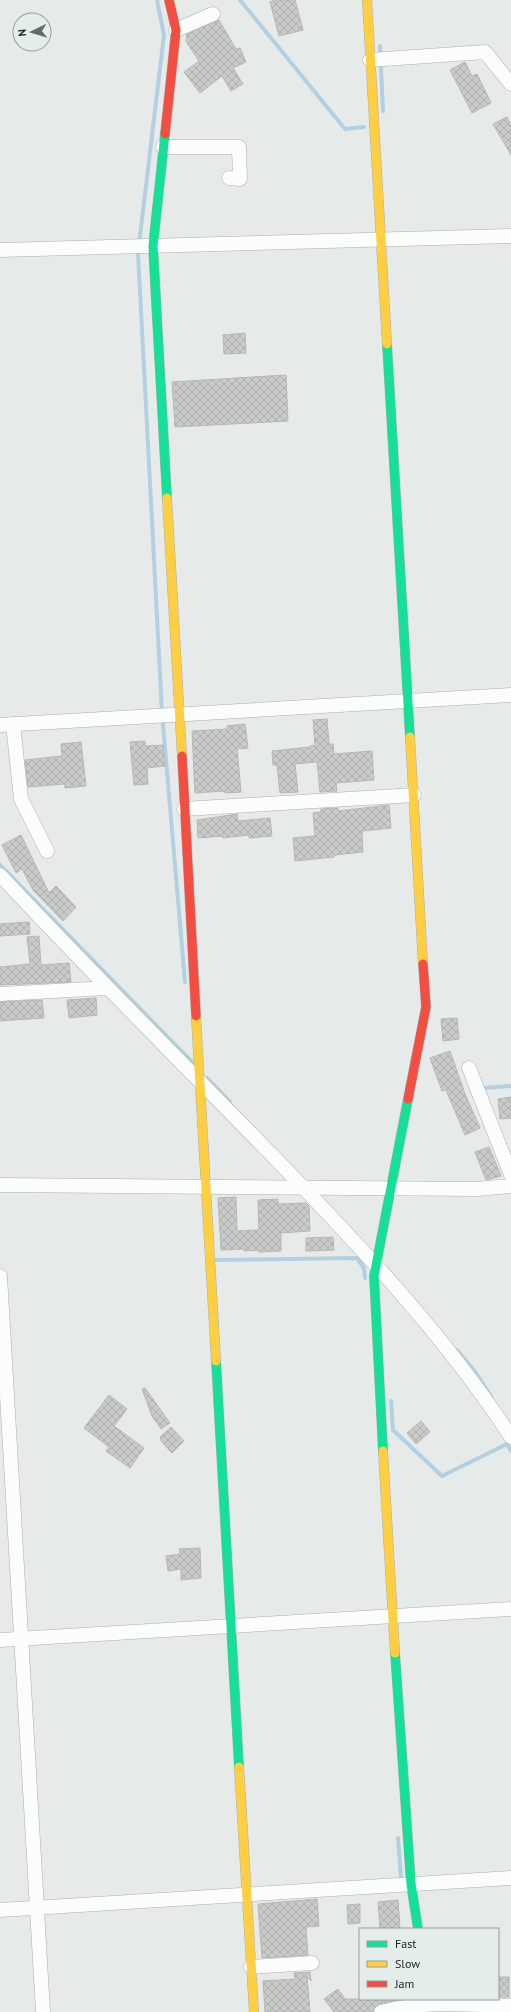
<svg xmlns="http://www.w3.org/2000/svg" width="511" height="2012" font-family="'PT Sans',sans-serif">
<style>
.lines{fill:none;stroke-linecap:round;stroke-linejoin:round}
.stream{stroke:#b2d0e1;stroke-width:4}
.building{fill:url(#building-cross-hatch);stroke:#b4b7b5}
.street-casing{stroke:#acafae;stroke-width:15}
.fast-casing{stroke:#acafae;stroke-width:10}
.slow-casing{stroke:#acafae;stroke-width:10}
.jam-casing{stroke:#acafae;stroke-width:10}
.street{stroke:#fbfcfc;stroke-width:14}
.fast{stroke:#16e098;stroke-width:9}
.slow{stroke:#ffcf43;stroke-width:9}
.jam{stroke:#f24e42;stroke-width:9}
</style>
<defs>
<pattern id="building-cross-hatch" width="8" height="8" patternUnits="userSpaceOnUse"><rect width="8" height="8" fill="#c8ccc9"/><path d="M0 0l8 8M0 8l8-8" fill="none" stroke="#acafac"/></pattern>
</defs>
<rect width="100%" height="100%" fill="#e6ebe9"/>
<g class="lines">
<g class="stream">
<polyline points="157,0 164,35 138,253 162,713 185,982"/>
<polyline points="240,0 345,129 364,127"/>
<polyline points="380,46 383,111"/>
<polyline points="0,865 193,1063"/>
<polyline points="207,1078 230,1102"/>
<polyline points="483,1088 511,1086"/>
<polyline points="215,1260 357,1258 364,1268 365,1278"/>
<polyline points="457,1350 476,1373 492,1398"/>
<polyline points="391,1401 393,1430 442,1476 507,1444 511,1451"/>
<polyline points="398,1838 401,1877"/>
</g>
</g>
<g class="building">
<polygon points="276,0 295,0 303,30 279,36 270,2"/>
<polygon points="219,20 236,49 240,48 246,62 233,68 243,84 231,91 222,76 200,93 184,72 199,61 186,41 187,34"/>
<polygon points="465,62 472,76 477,74 491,103 472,113 450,70"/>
<polygon points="507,117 511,126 511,155 493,124"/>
<polygon points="245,333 246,353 224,354 223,335"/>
<polygon points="286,375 288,421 175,427 172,382"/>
<polygon points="327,719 329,744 333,744 334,754 372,751 374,780 336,783 337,791 320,792 317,762 295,764 298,792 280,793 277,765 273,765 272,751 310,747 310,746 315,745 313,720"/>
<polygon points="245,724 248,748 237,749 241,792 225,793 225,791 195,793 192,731 227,729 227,726"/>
<polygon points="145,741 145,746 163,745 165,766 147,768 148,784 134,785 130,742"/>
<polygon points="81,742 86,786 65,788 65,784 28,787 25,760 62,756 61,744"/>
<polygon points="389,805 391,828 362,831 363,852 334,855 334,857 295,861 293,838 315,836 313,813 321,812 321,809 338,808 338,811"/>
<polygon points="237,814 238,821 270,818 272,836 249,838 249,835 223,838 223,836 198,838 197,820"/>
<polygon points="21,835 49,893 56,886 76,907 63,921 33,890 22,869 16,873 2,845"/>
<polygon points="29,922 30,934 0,936 0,924"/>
<polygon points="39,936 41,965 69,963 71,982 0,985 0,967 30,964 27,937"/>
<polygon points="96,998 97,1015 69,1018 67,1000"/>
<polygon points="42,1000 44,1018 0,1021 0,1002"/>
<polygon points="457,1018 459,1039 443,1041 441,1019"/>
<polygon points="450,1051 465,1094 480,1128 465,1135 446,1090 442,1091 430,1058"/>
<polygon points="511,1097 511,1118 500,1119 498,1099"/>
<polygon points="489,1147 501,1176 486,1180 475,1152"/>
<polygon points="236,1197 237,1231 259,1230 258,1200 278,1199 278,1204 306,1203 309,1206 310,1231 281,1233 281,1251 259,1252 259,1250 244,1251 244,1249 221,1250 218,1198"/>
<polygon points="333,1237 334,1250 306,1251 306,1238"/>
<polygon points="145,1388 170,1423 161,1429 152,1416 142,1389"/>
<polygon points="109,1395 127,1409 114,1426 144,1448 130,1468 106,1451 109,1447 84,1428"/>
<polygon points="421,1421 430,1432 416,1444 407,1433"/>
<polygon points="171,1427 184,1441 172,1453 162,1442 160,1437"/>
<polygon points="200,1548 201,1578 181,1580 181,1569 168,1571 166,1556 180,1554 179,1549"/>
<polygon points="317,1899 319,1926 306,1927 308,1955 262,1958 258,1904"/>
<polygon points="398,1900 400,1929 380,1929 378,1902"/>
<polygon points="360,1904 360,1923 348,1924 347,1905"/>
<polygon points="310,1972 311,1981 307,1976 310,2012 265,2012 263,1981 295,1979 294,1973"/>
<rect x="498" y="1977" width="11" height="20"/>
<polygon points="338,1989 345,1999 401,1999 379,2004 375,2006 373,2012 334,2012 324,1999"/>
</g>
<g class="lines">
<g class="street-casing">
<g id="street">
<polyline points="176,30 213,14"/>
<polyline points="370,60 485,52 511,84"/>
<polyline points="163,147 239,147 240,179 229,178"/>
<polyline points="0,250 511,236"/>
<polyline points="13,724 21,799 47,851"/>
<polyline points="0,725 511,695"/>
<polyline points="184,809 414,795"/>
<path d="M0,875C89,970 181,1062 272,1155C357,1243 444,1334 511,1437"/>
<polyline points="0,994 107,988"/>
<polyline points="469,1068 511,1175"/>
<polyline points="0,1185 477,1189 511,1186"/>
<polyline points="0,1276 43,2012"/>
<polyline points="0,1640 511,1609"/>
<polyline points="0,1910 511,1878"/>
<polyline points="251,1967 312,1963"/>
<path d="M381,2012C423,2000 467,2005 511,2006"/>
</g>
</g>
<g class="fast-casing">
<g id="fast">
<polyline points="165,134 153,246 167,498"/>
<polyline points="387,344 410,737"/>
<polyline points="216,1361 239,1767"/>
<polyline points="383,1451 374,1276 408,1099"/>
<polyline points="395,1653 411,1884 418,1929"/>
</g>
</g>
<g class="slow-casing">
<g id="slow">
<polyline points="367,0 387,344"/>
<polyline points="167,498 182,756"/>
<polyline points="410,737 423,964"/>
<polyline points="196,1016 216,1361"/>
<polyline points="383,1451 395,1653"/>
<polyline points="239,1767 254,2012"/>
</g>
</g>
<g class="jam-casing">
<g id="jam">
<polyline points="165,134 176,30 169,0"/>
<polyline points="182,756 196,1016"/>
<polyline points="408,1099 426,1007 423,964"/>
</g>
</g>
<use href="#street" class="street"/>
<use href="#fast" class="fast"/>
<use href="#slow" class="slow"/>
<use href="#jam" class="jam"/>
</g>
<rect x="359" y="1928" width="140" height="72" fill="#e4ede9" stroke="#969d9a"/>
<rect x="367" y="1941" width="20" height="6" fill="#16e098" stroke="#969d9a"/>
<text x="395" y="1948" font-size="12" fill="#212423">Fast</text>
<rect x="367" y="1961" width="20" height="6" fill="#ffcf43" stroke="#969d9a"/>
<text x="395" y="1968" font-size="12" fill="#212423">Slow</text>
<rect x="367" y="1981" width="20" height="6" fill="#f24e42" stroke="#969d9a"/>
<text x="395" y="1988" font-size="12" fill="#212423">Jam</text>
<g transform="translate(32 32) rotate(265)"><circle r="19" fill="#e4ede9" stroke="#969d9a"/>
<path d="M0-3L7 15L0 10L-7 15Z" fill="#666a68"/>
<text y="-6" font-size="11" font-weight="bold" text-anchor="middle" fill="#212423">N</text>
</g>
</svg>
